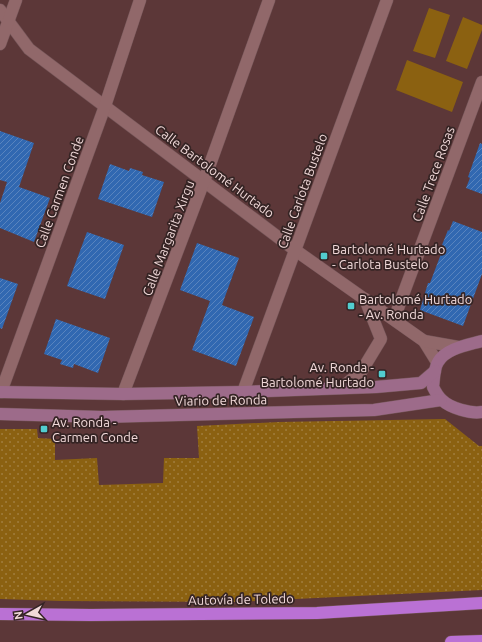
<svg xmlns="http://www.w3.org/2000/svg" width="482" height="642" font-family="Ubuntu,sans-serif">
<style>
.green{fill:url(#green-dots)}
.pitch{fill:#8b6111}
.building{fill:url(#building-hatch)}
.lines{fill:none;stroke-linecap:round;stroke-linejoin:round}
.street-casing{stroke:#745558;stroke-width:13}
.secondary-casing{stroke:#745558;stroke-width:13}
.highway-casing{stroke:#745558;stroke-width:13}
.street{stroke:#91686a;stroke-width:12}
.secondary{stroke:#9d6b8a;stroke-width:12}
.highway{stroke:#ba71d4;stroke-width:12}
.poi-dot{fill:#52cdcf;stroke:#352424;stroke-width:1.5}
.labels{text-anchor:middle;stroke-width:3.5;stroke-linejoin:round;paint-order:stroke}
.street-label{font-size:13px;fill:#f1d9d9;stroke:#352424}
.poi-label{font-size:13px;fill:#f1d9d9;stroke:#352424;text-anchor:start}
</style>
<defs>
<pattern id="green-dots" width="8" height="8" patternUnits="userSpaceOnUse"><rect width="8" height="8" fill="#8b6111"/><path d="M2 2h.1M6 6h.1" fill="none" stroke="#a17e3e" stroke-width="1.8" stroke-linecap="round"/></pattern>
<pattern id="building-hatch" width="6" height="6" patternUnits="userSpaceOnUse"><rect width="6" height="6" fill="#3168b1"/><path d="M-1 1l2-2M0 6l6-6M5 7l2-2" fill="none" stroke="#5984be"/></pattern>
</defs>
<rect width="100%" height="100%" fill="#5c3738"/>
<polygon class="green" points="445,419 479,446 482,446 482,590 236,602 61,601 0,599 0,429 37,429 38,438 55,439 55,460 97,458 99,485 163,483 164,458 199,458 197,426 279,422"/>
<g class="pitch">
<polygon points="429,8 450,15 435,58 413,51"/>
<polygon points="463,17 482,25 482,30 467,69 446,61"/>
<polygon points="407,60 463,82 452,112 396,90"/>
</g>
<g class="building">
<polygon points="0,131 34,143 19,187 50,198 34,242 0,228 0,203 7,182 0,180"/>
<polygon points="480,143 482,144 482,194 466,188 470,178 468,177"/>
<polygon points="110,164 129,171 130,168 143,172 142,175 164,182 152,217 98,199"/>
<polygon points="453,221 482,232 482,274 463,326 420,310 428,283 430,283 444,246 442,245 448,230 449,231"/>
<polygon points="87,232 124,245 105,299 67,286"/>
<polygon points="197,243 239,258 222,305 254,317 236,366 192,350 210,301 180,290"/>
<polygon points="0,278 18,284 2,329 0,328"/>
<polygon points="56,319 110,338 98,373 74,364 73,368 60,364 62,360 44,354"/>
</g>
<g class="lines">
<g class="street-casing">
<g id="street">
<polyline points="0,10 29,49 295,250 424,341 437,362"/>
<polyline points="0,44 16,0"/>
<polyline points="394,319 482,82"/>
<polyline points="424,341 458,347"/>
<polyline points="341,388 361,372 381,339 365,299"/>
<polyline points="1,392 105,106 140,0"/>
<polyline points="243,392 387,0"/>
<polyline points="123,394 204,181 269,0"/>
</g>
</g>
<g class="secondary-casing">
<g id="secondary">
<path d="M482,341C468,345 446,348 438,362C434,368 434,380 433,387C435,391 438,397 442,400C450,408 471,414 482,412"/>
<polyline points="0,392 123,394 243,392 376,387 421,383 435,371"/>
<polyline points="0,414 102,417 374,410 441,400"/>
</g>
</g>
<g class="highway-casing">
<g id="highway">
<polyline points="0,614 91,615 317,613 482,603"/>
<polyline points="451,642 482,641"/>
</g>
</g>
<use href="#street" class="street"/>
<use href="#secondary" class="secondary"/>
<use href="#highway" class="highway"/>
</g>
<g class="poi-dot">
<rect x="320" y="252" width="8" height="8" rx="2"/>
<rect x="347" y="302" width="8" height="8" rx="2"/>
<rect x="378" y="370" width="8" height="8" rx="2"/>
<rect x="40" y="425" width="8" height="8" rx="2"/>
</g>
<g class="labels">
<g class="street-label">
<text transform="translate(215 171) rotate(37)" y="5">Calle Bartolomé Hurtado</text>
<text transform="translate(433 174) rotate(-70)" y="5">Calle Trece Rosas</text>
<text transform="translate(302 191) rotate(-70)" y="5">Calle Carlota Bustelo</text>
<text transform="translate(59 192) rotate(-70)" y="5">Calle Carmen Conde</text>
<text transform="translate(168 238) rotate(-69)" y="5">Calle Margarita Xirgu</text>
<text transform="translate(221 400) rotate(-1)" y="5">Viario de Ronda</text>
<text transform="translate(241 599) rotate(-1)" y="5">Autovía de Toledo</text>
</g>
<g class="poi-label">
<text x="332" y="254">Bartolomé Hurtado<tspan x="332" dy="15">- Carlota Bustelo</tspan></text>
<text x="359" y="304">Bartolomé Hurtado<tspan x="359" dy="15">- Av. Ronda</tspan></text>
<text x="374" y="372" text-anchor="end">Av. Ronda -<tspan x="374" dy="15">Bartolomé Hurtado</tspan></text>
<text x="52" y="427">Av. Ronda -<tspan x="52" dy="15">Carmen Conde</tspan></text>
</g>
</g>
<g transform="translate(28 614) rotate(262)" stroke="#352424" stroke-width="3" paint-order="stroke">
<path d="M0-3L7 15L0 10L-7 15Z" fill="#f1d9d9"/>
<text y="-6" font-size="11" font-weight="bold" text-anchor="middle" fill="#f1d9d9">N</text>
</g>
</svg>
